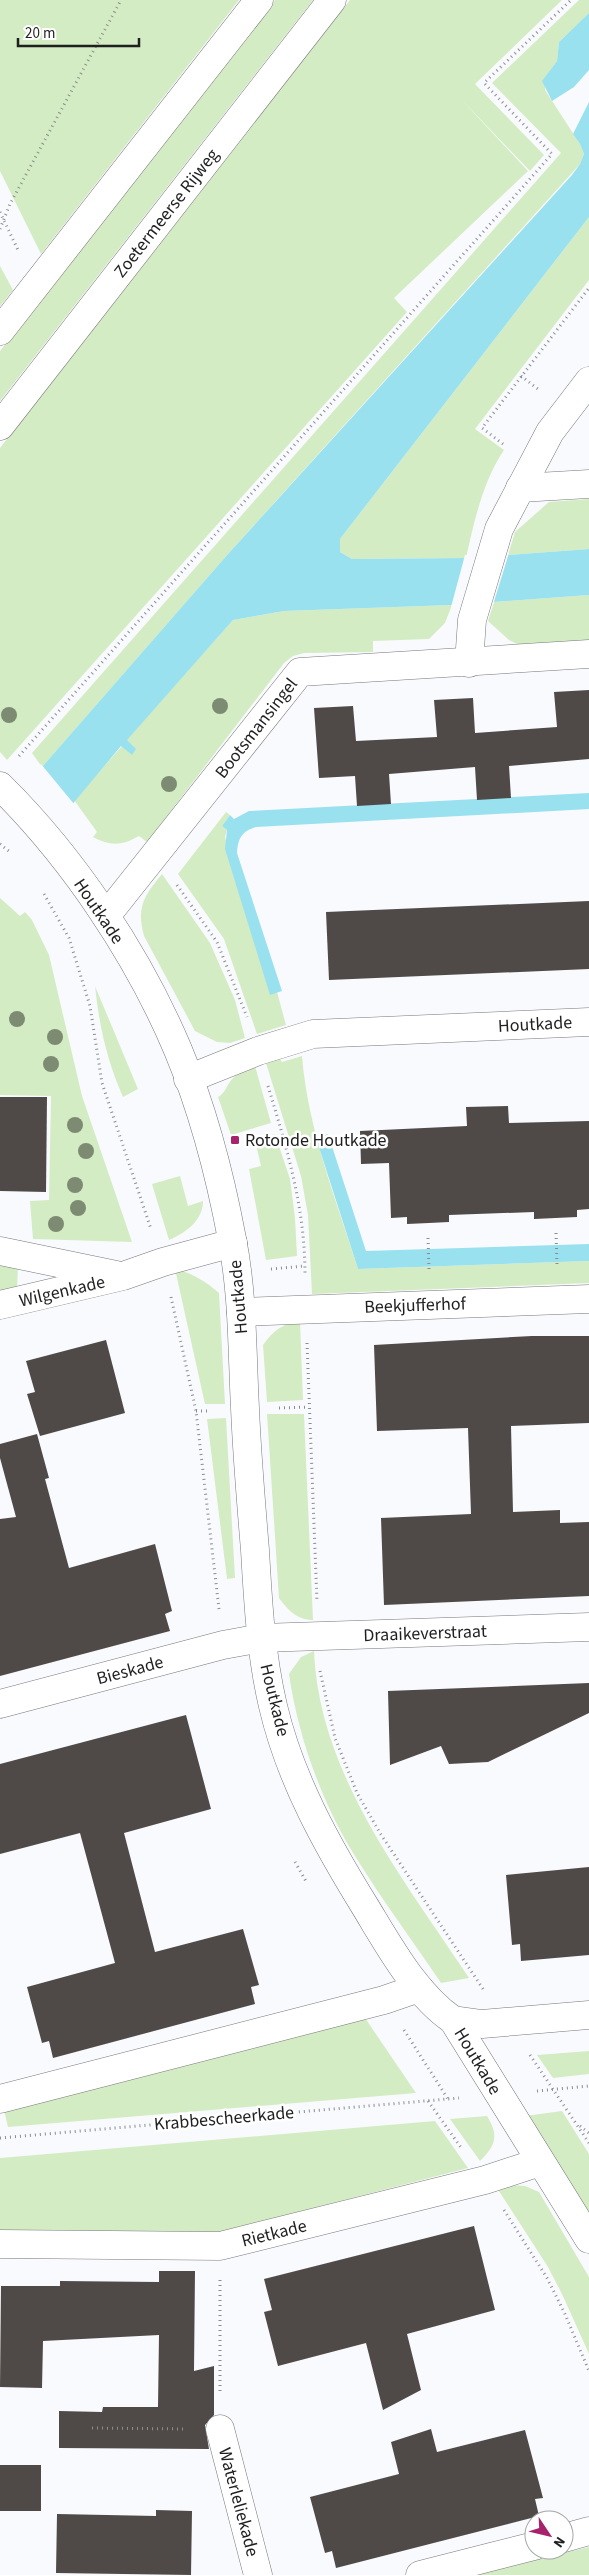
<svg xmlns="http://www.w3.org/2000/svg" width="589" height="2575" font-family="'Source Sans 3',sans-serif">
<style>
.green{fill:#d4ecc3}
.water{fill:#99e1ee}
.pier{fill:#f9fafe}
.building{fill:#4f4a48}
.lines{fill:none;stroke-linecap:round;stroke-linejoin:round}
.minor-casing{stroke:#77777c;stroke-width:29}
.major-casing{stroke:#77777c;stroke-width:29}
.path{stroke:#8b8c8f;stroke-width:3;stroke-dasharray:1 4;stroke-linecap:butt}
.minor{stroke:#fff;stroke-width:28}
.major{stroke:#fff;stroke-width:28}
.tree{fill:#7d8b72}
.poi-dot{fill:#a7226c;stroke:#fff;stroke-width:2}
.labels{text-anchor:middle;stroke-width:5;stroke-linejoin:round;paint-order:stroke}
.street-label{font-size:18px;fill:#1f1f21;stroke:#fff}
.poi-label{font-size:18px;fill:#1f1f21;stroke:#fff;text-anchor:start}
</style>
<rect width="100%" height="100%" fill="#f9fafe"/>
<g class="green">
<polygon points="0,0 239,0 41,254 0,171"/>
<polygon points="275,0 313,0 0,401 0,351"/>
<polygon points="350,0 562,0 475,84 544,155 530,171 460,98 528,171 394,298 407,312 7,760 0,752 0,448"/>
<polygon points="579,0 589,0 589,13 559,42 557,61 546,76 545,90 580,144 584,154 580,164 228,554 42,767 32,753 561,153 492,83"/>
<path d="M589,217V280L475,429L504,450C483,481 474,522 466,558L352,559L340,552V539Z"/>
<polygon points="0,266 13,290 0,306"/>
<polygon points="589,499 589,549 508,555 515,532 549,502"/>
<polygon points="589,595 589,643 521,646 509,640 488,621 494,602"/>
<path d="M452,605L445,623L429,639L373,641V652L304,653L293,656L284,663L147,842L139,836C122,846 110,846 93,837L97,832L74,800L122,746L132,755L126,740L233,620L284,611Z"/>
<polygon points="226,812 230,815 222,826 227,830 225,837 271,994 277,992 286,1025 257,1034 224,939 178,874"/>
<path d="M162,874L210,943L235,1000L245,1038L230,1043L217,1042L195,1031L144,936C136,907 144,896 162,874Z"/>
<polygon points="0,898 20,916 25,912 32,920 49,955 82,1096 132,1242 33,1239 30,1201 49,1200 51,1096 0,1095"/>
<path d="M95,986L138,1089L123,1097C107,1061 99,1025 95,986Z"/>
<path d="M302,1056C308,1130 336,1199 358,1269L589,1261V1283L312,1294L308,1215L301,1176L266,1063L279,1057L282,1062Z"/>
<path d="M255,1066L271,1123L231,1135L218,1097C225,1094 227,1084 233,1078C239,1072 247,1069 255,1066Z"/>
<polygon points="275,1134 290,1179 295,1218 297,1256 266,1260 249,1169 261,1166 255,1140"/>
<path d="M180,1176L188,1206L203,1201C203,1221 185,1233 169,1240L152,1184Z"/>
<polygon points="18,1263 17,1292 0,1296 0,1264"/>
<path d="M175,1269C192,1273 205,1281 219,1293L225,1404H205Z"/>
<path d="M300,1321L303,1400L267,1402L263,1345C274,1330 282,1324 300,1321Z"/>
<path d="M267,1414H304L313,1620C297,1620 288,1610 279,1598Z"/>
<polygon points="226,1418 235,1578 227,1579 207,1419"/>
<path d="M314,1651C319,1775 404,1879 469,1978L441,1983C413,1941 382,1900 355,1856C322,1803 298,1737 289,1674L301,1657Z"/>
<polygon points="363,2015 416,2093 8,2127 4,2110"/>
<polygon points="589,2051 589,2074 553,2078 537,2055"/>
<polygon points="562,2111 589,2154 589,2213 525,2116"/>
<path d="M487,2116C499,2136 496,2145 480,2161L450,2119Z"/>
<polygon points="435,2121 468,2168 220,2232 192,2233 0,2232 0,2158"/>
<polygon points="511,2185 525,2186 539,2192 589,2277 589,2354 562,2294 548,2267 497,2188"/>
<polygon points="589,2547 589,2575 472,2575"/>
</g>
<g class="water">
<polygon points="589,13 589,70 574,87 552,101 542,81 557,61 559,42"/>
<polygon points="589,102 589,217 340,539 340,552 352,559 466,558 589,549 589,595 452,605 284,611 233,620 127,740 136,749 132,755 121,746 0,891 0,823 42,767 228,554 572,175 580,164 584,154 580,144 573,134"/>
<path d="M589,793V809L256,827C242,831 238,838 237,853L282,991L270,995L225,849L227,830L222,826L230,815L234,819L249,811Z"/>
<polygon points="328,1134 366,1251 589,1244 589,1261 358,1269 316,1138"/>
</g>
<g class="pier">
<polygon points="509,553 493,605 451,607 465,555"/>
<polygon points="41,764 74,804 0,893 0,819"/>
</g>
<g class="building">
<polygon points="589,690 589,759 509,766 511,798 477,800 475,767 389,774 391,804 357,806 355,776 319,778 314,708 353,706 356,741 437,737 434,700 473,698 475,733 557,727 554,692"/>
<polygon points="589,901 589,969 329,980 326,912"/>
<polygon points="0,1097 47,1097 46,1192 0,1191"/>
<polygon points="508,1106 509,1123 589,1121 589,1209 577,1210 577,1217 534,1219 534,1212 449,1215 449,1222 429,1223 407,1224 407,1217 391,1218 389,1163 361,1164 360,1131 467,1126 466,1107"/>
<polygon points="532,1336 589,1336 589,1423 511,1426 513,1512 560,1510 560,1523 589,1522 589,1596 384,1605 381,1518 471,1514 468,1428 377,1431 374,1345"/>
<polygon points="106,1340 125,1413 40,1436 27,1394 35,1392 26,1361"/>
<polygon points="37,1434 49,1478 45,1479 69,1568 155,1544 172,1611 165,1614 170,1631 0,1676 0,1519 16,1517 0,1458 0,1444"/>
<polygon points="589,1683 589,1713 488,1762 449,1764 441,1746 390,1765 388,1691"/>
<polygon points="186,1715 211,1809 124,1833 155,1952 243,1929 259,1985 251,1987 255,2004 53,2058 49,2041 42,2043 27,1987 115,1963 80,1833 0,1854 0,1764"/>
<polygon points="589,1867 589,1955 521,1961 520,1944 512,1945 506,1875"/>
<polygon points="474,2226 495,2310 407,2334 421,2390 383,2410 366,2343 278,2366 264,2312 272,2310 264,2279"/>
<polygon points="159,2271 195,2271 194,2371 214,2366 214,2415 205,2425 209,2449 59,2448 59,2411 102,2412 103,2407 158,2407 159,2335 43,2341 42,2388 0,2387 1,2286 60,2286 60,2281 159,2282"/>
<polygon points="431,2429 437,2452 525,2430 543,2498 535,2499 539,2516 336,2568 332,2551 325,2553 310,2497 399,2474 391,2442"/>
<rect x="0" y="2465" width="41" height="46"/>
<polygon points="156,2510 192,2511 191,2575 56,2573 57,2514 156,2516"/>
</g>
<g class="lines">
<g class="minor-casing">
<g id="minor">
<polyline points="520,488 589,484"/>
<polyline points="469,663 472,620 499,529 550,432 589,381"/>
<path d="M0,786C73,858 138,955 178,1050C203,1110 220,1175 232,1239C243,1294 242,1352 245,1408C247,1456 251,1503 255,1550C258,1603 261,1655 273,1706C290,1779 327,1845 366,1908C389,1946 416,1995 453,2020L589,2239"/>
<polyline points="106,916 300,672 589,654"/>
<polyline points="188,1079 258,1051 313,1034 589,1022"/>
<polyline points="0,1251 116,1275"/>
<polyline points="0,1305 123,1276 163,1262 233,1243"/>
<polyline points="241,1312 589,1299"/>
<polyline points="0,1704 223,1645 261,1638 589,1627"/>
<polyline points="453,2020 482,2024 589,2015"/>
<polyline points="0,2099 384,2000 419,1988"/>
<polyline points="0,2244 220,2246 485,2180 540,2162"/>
<polyline points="220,2429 258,2575"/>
<polyline points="564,2538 589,2531"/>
<polyline points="420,2575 534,2546"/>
</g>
</g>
<g class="major-casing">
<g id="major">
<polyline points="0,331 259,0"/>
<polyline points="0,426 332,0"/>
</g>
</g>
<g class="path">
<polyline points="0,212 18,250"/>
<polyline points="0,229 10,204 121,0"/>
<polyline points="521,376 538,389"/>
<polyline points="503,444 482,428 589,288"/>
<polyline points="19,756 552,154 484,83 571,0"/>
<polyline points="0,844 10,852"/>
<polyline points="177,885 217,942 247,1017"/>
<polyline points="44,894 69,938 90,1006 102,1083 151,1229"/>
<path d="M268,1086C287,1149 305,1207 305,1275"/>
<polyline points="556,1233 557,1265"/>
<polyline points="428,1238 429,1270"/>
<polyline points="271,1269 305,1266"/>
<polyline points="171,1297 196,1411 219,1609"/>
<polyline points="307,1343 317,1602"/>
<polyline points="279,1408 309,1407"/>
<polyline points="196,1411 211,1411"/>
<polyline points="320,1671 335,1738 357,1793 380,1833 483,1989"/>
<polyline points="295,1862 307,1883"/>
<polyline points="404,2030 448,2099"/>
<polyline points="530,2055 589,2143"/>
<polyline points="537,2091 589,2086"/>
<polyline points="428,2101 462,2149"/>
<polyline points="580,2126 589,2133"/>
<polyline points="0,2138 459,2098"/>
<polyline points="504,2210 547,2278 565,2314 589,2371"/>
<polyline points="220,2280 220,2394"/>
<polyline points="92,2428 187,2429"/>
</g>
<use href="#minor" class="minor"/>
<use href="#major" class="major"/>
</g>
<g class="tree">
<circle cx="220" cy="706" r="8"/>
<circle cx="9" cy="715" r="8"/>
<circle cx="169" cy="784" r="8"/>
<circle cx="17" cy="1019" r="8"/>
<circle cx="55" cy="1037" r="8"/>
<circle cx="51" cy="1064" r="8"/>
<circle cx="75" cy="1125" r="8"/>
<circle cx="86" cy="1151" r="8"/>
<circle cx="75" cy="1185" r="8"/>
<circle cx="78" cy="1208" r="8"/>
<circle cx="56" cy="1224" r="8"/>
</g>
<rect class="poi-dot" x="230" y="1135" width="10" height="10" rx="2.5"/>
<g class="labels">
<g class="street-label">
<text transform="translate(166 213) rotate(-52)" y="6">Zoetermeerse Rijweg</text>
<text transform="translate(256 728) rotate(-52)" y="6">Bootsmansingel</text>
<text transform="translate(99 911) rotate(56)" y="6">Houtkade</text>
<text transform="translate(535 1024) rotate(-3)" y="6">Houtkade</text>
<text transform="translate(62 1291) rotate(-13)" y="6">Wilgenkade</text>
<text transform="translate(238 1297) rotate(-95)" y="6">Houtkade</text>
<text transform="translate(415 1305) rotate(-2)" y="6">Beekjufferhof</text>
<text transform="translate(425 1633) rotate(-2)" y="6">Draaikeverstraat</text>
<text transform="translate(130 1670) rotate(-15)" y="6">Bieskade</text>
<text transform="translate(275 1700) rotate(76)" y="6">Houtkade</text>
<text transform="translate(478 2061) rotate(59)" y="6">Houtkade</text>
<text transform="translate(224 2118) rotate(-5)" y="6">Krabbescheerkade</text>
<text transform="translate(274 2233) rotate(-14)" y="6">Rietkade</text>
<text transform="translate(239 2502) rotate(75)" y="6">Waterleliekade</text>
</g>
<g class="poi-label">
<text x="245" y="1146">Rotonde Houtkade</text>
</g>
</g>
<g transform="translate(549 2535) rotate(125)"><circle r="24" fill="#ffffff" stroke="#a5a5a6"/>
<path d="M0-4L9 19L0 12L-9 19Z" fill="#a7226c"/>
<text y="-8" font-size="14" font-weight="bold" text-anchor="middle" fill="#1f1f21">N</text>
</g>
<path d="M18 38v8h121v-8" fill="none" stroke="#1f1f21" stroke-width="2.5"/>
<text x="25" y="38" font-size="15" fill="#1f1f21" stroke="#ffffff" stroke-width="4" paint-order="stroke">20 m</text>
</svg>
